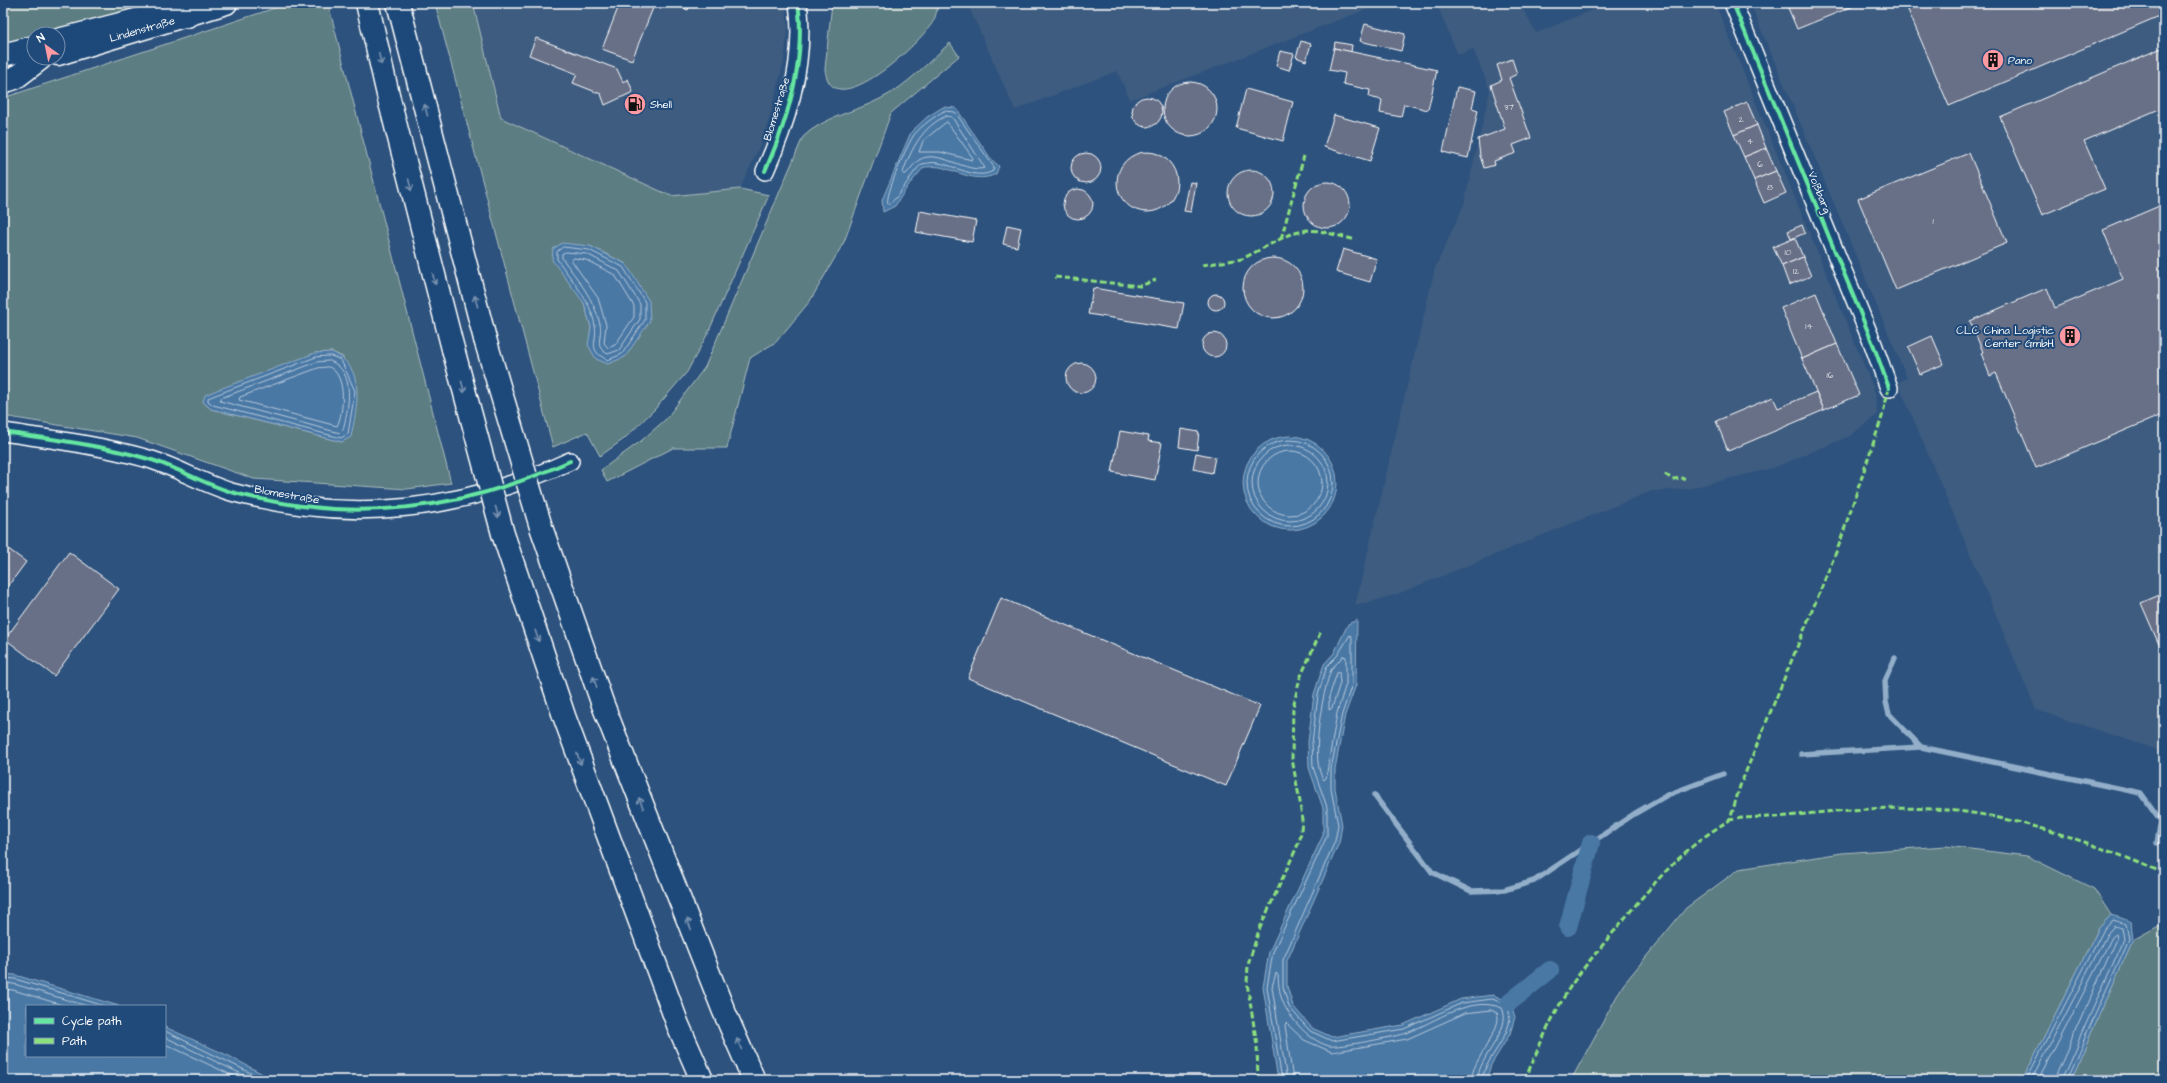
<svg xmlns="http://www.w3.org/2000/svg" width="2167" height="1083" font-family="'Architects Daughter',sans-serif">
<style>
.built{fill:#3e5b80}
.green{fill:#5b7d82;stroke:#adbec0;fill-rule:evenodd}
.water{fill:#4a78a5;stroke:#92aec9}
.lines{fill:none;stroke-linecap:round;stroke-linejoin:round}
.shore{stroke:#b7c9db;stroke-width:1}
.stream{stroke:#92aec9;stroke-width:5.5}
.canal{stroke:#4a78a5;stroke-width:18}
.building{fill:#677088;stroke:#fff}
.street-casing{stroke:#fff;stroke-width:20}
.primary-casing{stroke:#fff;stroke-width:25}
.highway-casing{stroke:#fff;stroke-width:25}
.street{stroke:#1f4a7a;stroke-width:17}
.primary{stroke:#1f4a7a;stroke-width:22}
.highway{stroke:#1f4a7a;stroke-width:22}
.highway-bridge-casing{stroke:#fff;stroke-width:25;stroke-linecap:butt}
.highway-bridge{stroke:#1f4a7a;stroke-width:22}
.quiet{stroke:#8de07e;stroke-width:3;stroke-dasharray:6 3;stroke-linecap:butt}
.cycleway-casing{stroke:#1f4a7a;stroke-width:6}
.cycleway{stroke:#66e7a1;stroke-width:4}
.oneway{stroke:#7992af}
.labels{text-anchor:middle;stroke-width:4;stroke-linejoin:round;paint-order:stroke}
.number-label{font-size:9px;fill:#d9dbe1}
.street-label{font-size:11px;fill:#fff;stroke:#1f4a7a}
.poi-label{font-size:11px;fill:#fff;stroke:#1f4a7a;text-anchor:start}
</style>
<rect width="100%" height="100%" fill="#2d527d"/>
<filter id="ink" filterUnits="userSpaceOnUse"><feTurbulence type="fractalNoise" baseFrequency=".025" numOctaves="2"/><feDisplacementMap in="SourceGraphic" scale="8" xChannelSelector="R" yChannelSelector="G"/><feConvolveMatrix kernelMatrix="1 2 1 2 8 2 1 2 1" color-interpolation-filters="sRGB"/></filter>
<g filter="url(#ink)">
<g class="built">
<polygon points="473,3 785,3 788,28 784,61 765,134 740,189 671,196 501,118"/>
<polygon points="967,3 1383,3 1130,100 1117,71 1015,110"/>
<polygon points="1436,3 1520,3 1536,33 1609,3 1715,3 1875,392 1877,415 1850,436 1773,468 1687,489 1652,491 1395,595 1355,606 1435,268 1464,204 1490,90 1473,49 1458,55"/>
<polygon points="1750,3 2164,3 2164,752 2036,710 1898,383 1907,378"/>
</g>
<g class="green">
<polygon points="3,3 149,3 47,34 34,34 34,38 3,46"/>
<path d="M290,3H328L451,483L407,489L254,479L137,438L3,416V98ZM332,352L343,357L342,442L211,409L203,402L315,353Z"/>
<path d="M435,3H473L501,118L671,196L740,189L769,195L708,333L687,372L655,409L624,439L600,456L587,432L553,447ZM590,246L626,264L589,345L591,327L584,303Z"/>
<path d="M832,3H937L938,5C937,10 936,15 934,20C923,41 831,128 825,69Z"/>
<path d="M950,43L959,56L891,113L844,242L810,301L776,342L750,358L727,448H673L607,482L601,470L641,441L666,419L705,367L803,137C823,117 855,112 880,99C907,86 928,62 950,43Z"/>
<polygon points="1946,846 2027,856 2094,889 2111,915 2099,928 2022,1080 1571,1080 1623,985 1686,908 1739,869 1842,853"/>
<polygon points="2164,923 2164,1080 2070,1080 2133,940"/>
</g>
<g class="water">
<path d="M943,107L956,108L992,160L999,166L996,174C977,184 958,171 940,167C935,166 929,167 924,167L908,186L895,206L883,212L882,200L911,132L927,117Z"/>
<polygon points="562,243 590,246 626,264 649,301 650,321 625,357 608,364 596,359 588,345 591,327 584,303 552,260 553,249"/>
<path d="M332,352C367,368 357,407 351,437L342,442L211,409L203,402L205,395L217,390L315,353Z"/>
<circle cx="1290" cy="483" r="47"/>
<polygon points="1357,620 1356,685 1345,715 1335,769 1335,788 1342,825 1339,843 1287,961 1287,986 1293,1006 1312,1028 1332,1037 1403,1025 1461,999 1493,995 1510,1002 1515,1017 1510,1034 1491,1065 1486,1080 1278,1080 1263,987 1269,952 1323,835 1323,808 1309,768 1308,742 1314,694 1324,664 1334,653 1348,624"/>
<polygon points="2111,915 2131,921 2133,940 2070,1080 2022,1080 2099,928"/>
<polygon points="3,974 15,975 119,1006 27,1006 27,1056 165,1056 165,1027 229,1056 274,1080 3,1080"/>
</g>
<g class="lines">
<g class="shore">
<path d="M944,111L955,112L994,167L993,171C976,181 955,165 938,163C933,162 927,163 922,164C912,171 897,202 888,204C884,197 908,143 914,135C922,125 934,117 944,111Z"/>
<path d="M946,116L952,117L985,168C967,174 937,148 919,160C914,163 910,170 906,174H903V172C912,148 922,127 946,116Z"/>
<polygon points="947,122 973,158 972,160 940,152 919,152 923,141"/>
<path d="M563,247L589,250L623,267L645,302V320L622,354L608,360C586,350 598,342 595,326C591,300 571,280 557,259V252Z"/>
<path d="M566,252L587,254L619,271L640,304V319L619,350L608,354C593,347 603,336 600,324C594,298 577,279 562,258V254Z"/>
<polygon points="574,258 586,260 615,275 634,306 634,317 615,345 608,348 604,343 606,325 598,298 572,261"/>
<polygon points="331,356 341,360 355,391 348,434 341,438 213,405 208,401 208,398 218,394 316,357"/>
<path d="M330,361C357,371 348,410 343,430L340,433L220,401L221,398L317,362Z"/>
<path d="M329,367C347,374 344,413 337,426L239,400L240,397L318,368Z"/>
<circle cx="1290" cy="483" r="43"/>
<circle cx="1290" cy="483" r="38"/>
<circle cx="1290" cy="483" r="32"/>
<path d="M1343,656L1346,657V684L1337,713L1326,778L1324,780C1309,763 1323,690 1331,670C1334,665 1340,661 1343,656Z"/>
<polygon points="1339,672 1340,683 1332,708 1329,710 1329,697 1337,673"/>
<polyline points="3,978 15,979 105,1006"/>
<polyline points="3,983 14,984 87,1006"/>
<polyline points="3,989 13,990 66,1006"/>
<polyline points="165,1031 265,1080"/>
<polyline points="165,1037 254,1080"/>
<polyline points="165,1044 242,1080"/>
<path d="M1282,1080L1267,987L1273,952L1327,836V807L1313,767L1312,743L1318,695L1327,666L1337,656L1350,635L1352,637V684L1342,714L1331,769V789L1338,825L1335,841L1283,960V987L1289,1007L1310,1031L1332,1041L1404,1029L1462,1003L1492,999L1506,1004C1521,1030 1485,1055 1482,1080"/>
<path d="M1287,1080L1272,987L1276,973L1278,975C1279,998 1284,1009 1299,1026C1307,1035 1318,1043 1329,1046C1337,1048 1399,1036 1407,1033C1436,1021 1471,995 1502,1008C1513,1029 1479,1056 1477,1080"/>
<path d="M1293,1080L1285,1025L1286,1023L1304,1040L1332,1052L1407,1039L1465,1013L1491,1010L1497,1013C1504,1028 1472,1060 1471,1080"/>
<polyline points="2026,1080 2103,931 2113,920 2126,924 2129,939 2066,1080"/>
<polyline points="2032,1080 2107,934 2114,926 2122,928 2124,939 2061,1080"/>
<polyline points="2039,1080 2112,937 2116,934 2117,938 2057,1072 2055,1080"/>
</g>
<g class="stream">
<polyline points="1895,658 1885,681 1886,702 1889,714 1921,747 2141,793 2161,821 2157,843"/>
<polyline points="1801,754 1921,747"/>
<polyline points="1374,795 1432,872 1471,891 1504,890 1534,881 1634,814 1667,795 1723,774"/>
</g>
<g class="canal">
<polyline points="1568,927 1591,843"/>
<polyline points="1510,1002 1550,970"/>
</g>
</g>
<g class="building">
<polygon points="620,3 655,3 632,60 602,49"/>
<polygon points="671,3 690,3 688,10"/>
<polygon points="1786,3 1861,3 1797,29"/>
<polygon points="1905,3 2164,3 2164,14 1949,106"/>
<polygon points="1365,24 1405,34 1401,51 1360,41"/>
<polygon points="536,38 617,69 623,82 628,79 633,92 605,105 601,94 573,83 577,74 529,55"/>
<polygon points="1301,41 1311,44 1306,61 1296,57"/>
<polygon points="1335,42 1352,45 1351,52 1334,48"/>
<polygon points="2164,47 2164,107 2084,141 2105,189 2042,215 2000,117"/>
<polygon points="1334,48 1437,70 1428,110 1404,104 1401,117 1380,113 1382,100 1369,97 1370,90 1343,84 1345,73 1329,70"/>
<polygon points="1280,51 1294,54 1289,70 1276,66"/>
<polygon points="1512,59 1517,74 1509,78 1531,138 1513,145 1516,153 1494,161 1495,165 1484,168 1480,156 1478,139 1505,129 1491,85 1502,80 1497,65"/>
<circle cx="1190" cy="109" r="27"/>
<polygon points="1457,87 1476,91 1472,108 1478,110 1468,158 1443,152"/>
<polygon points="1246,89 1293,102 1283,141 1236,128"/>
<circle cx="1147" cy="112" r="15"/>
<polygon points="1747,102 1757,125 1734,135 1724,112"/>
<polygon points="1334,115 1380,128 1370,161 1324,147"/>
<polygon points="1757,125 1766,148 1744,157 1734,135"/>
<polygon points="1766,148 1776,171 1754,180 1744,157"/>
<circle cx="1147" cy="182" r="30"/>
<polygon points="1969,153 2007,243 1896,290 1858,199"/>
<circle cx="1086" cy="168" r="15"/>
<circle cx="1251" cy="193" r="23"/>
<polygon points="1776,171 1786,193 1764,203 1754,180"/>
<polygon points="1190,182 1196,183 1191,212 1184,211"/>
<circle cx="1327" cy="205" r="23"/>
<circle cx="1078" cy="204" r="15"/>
<polygon points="2164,204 2164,414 2036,468 1996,373 1990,376 1981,353 1983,352 1970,321 2047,288 2055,308 2123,279 2103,230"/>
<polygon points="920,211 976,221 972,242 916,232"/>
<polygon points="1007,225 1021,228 1017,247 1003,244"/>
<polygon points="1802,225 1805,233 1791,239 1788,231"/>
<polygon points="1795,238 1803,257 1782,266 1773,247"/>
<polygon points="1343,249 1377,259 1370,282 1336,272"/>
<polygon points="1803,257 1811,276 1789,285 1782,266"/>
<circle cx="1273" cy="288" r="30"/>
<polygon points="1093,288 1184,303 1179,329 1088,314"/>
<polygon points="1816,293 1837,344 1802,359 1781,308"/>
<circle cx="1216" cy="302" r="8"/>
<circle cx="1214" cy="345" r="12"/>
<polygon points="1932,336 1944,364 1920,374 1908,347"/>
<polygon points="1837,344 1859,395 1824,410 1802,359"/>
<circle cx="1081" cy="378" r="15"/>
<polygon points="1816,392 1824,410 1728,451 1716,421 1773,397 1778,408"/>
<polygon points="1181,429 1199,432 1197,450 1179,447"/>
<polygon points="1120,431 1149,436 1148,441 1162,443 1155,480 1112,472"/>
<polygon points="1196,453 1215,457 1212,473 1193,469"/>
<polygon points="3,545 26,562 3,593"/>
<polygon points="69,552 119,589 54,676 5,639"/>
<polygon points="2164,593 2164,656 2141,603"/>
<polygon points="1001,598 1260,706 1226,786 968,678"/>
</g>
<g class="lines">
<g class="street-casing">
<g id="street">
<polyline points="1733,3 1873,344 1889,388"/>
<path d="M765,171C788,120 806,60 798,3"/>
<path d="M3,432C50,439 99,445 145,458C176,466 204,485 235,493C352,524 461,511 570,461"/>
</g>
</g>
<g class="primary-casing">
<g id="primary">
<polyline points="58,54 226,3"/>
<polyline points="3,82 15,78 40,59"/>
</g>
</g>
<g class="highway-casing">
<g id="highway">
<polyline points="367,3 389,99 453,349"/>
<polyline points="398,3 485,339"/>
<polyline points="58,40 140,19 187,16"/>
<polyline points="3,55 34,47"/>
</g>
</g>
<use href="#street" class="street"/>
<use href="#primary" class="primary"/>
<use href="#highway" class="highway"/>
<g class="highway-bridge-casing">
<g id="highway-bridge">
<polyline points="485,339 541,527 603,705 723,1009 754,1080"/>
<polyline points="453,349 503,534 564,716 678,1025 702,1080"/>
</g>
</g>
<use href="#highway-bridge" class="highway-bridge"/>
<g class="quiet">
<polyline points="954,6 961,3"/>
<polyline points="1281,239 1304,156"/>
<polyline points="1202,265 1242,259 1288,235 1307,230 1320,231 1356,240"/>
<polyline points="1055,277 1140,286 1156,280"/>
<path d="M1889,388L1882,417L1839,545L1740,786L1730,820C1749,816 1769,818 1788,816C1855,808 1928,803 1995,817C2054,829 2109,850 2164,873"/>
<polyline points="1665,474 1672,479 1685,478"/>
<polyline points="1258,1080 1257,1045 1247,983 1248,965 1259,930 1300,840 1302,820 1300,802 1292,759 1293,707 1300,678 1321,631"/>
<path d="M1525,1080C1538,1048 1552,1016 1570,987C1582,969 1597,952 1611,935C1646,892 1682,847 1730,820"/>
</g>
<g class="cycleway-casing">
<g id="cycleway">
<polyline points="1733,3 1873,344 1889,388"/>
<path d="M765,171C788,120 806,60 798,3"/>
<path d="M3,432C50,439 99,445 145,458C176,466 204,485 235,493C352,524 461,511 570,461"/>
</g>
</g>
<use href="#cycleway" class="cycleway"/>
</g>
<defs><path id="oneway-shaft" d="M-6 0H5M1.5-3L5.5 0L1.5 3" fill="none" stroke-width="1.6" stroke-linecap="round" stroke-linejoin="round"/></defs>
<g class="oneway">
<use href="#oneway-shaft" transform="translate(380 59) rotate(78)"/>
<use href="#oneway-shaft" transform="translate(426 110) rotate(-104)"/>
<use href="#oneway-shaft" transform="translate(410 185) rotate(76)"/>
<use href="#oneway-shaft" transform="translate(434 279) rotate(75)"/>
<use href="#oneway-shaft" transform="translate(476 301) rotate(-105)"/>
<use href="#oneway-shaft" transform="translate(463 387) rotate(75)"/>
<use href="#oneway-shaft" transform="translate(497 512) rotate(75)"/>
<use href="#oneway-shaft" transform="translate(537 636) rotate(72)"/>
<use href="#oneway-shaft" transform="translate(595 682) rotate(-109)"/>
<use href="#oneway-shaft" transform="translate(579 759) rotate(70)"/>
<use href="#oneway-shaft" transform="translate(641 803) rotate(-112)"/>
<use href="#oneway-shaft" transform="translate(689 924) rotate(-112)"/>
<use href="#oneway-shaft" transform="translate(739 1044) rotate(-114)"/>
</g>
</g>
<defs>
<g id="building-disc" transform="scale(1.15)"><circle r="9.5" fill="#ff9aa2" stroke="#1f4a7a"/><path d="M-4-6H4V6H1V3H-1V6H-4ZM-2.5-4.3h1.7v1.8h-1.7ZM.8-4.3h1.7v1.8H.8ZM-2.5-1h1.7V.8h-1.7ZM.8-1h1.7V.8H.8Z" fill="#111"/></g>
<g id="fuel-disc" transform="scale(1.15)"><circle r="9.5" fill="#ff9aa2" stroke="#1f4a7a"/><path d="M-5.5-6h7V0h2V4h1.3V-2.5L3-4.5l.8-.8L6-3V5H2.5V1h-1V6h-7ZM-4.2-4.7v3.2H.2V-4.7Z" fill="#111"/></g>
</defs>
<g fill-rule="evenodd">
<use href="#building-disc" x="1993" y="60"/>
<use href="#fuel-disc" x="635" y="104"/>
<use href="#building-disc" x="2070" y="336"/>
</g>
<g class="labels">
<g class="number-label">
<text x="1509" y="110">37</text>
<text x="1741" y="122">2</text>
<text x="1750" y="144">4</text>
<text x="1760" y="167">6</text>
<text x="1770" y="190">8</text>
<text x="1933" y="224">1</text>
<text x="1788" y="255">10</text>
<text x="1796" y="274">12</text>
<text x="1809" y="329">14</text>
<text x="1830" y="378">16</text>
</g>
<g class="street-label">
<text transform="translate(142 29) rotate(-16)" y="4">Lindenstraße</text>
<text transform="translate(776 109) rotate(-73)" y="4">Blomestraße</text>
<text transform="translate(1820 192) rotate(68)" y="4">Voßbarg</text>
<text transform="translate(287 494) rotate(10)" y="4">Blomestraße</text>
</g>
<g class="poi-label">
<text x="2008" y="64">Pano</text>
<text x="650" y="108">Shell</text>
<text x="2054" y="334" text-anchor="end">CLC China Logistic<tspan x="2054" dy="13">Center GmbH</tspan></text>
</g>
</g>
<rect width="2167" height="1083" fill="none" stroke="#1f4a7a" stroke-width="16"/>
<rect x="8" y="8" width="2151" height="1067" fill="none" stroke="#fff" stroke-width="1.5" filter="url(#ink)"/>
<rect x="26" y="1005" width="140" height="52" fill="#1f4a7a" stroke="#7992af"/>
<rect x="34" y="1018" width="20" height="6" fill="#66e7a1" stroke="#7992af"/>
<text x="62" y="1025" font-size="12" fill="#ffffff">Cycle path</text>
<rect x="34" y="1038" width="20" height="6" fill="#8de07e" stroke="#7992af"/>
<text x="62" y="1045" font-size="12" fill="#ffffff">Path</text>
<g transform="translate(46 46) rotate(327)"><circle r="19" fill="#1f4a7a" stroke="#7992af"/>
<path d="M0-3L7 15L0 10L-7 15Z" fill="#ff9aa2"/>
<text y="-6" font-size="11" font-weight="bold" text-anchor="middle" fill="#ffffff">N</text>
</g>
</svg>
